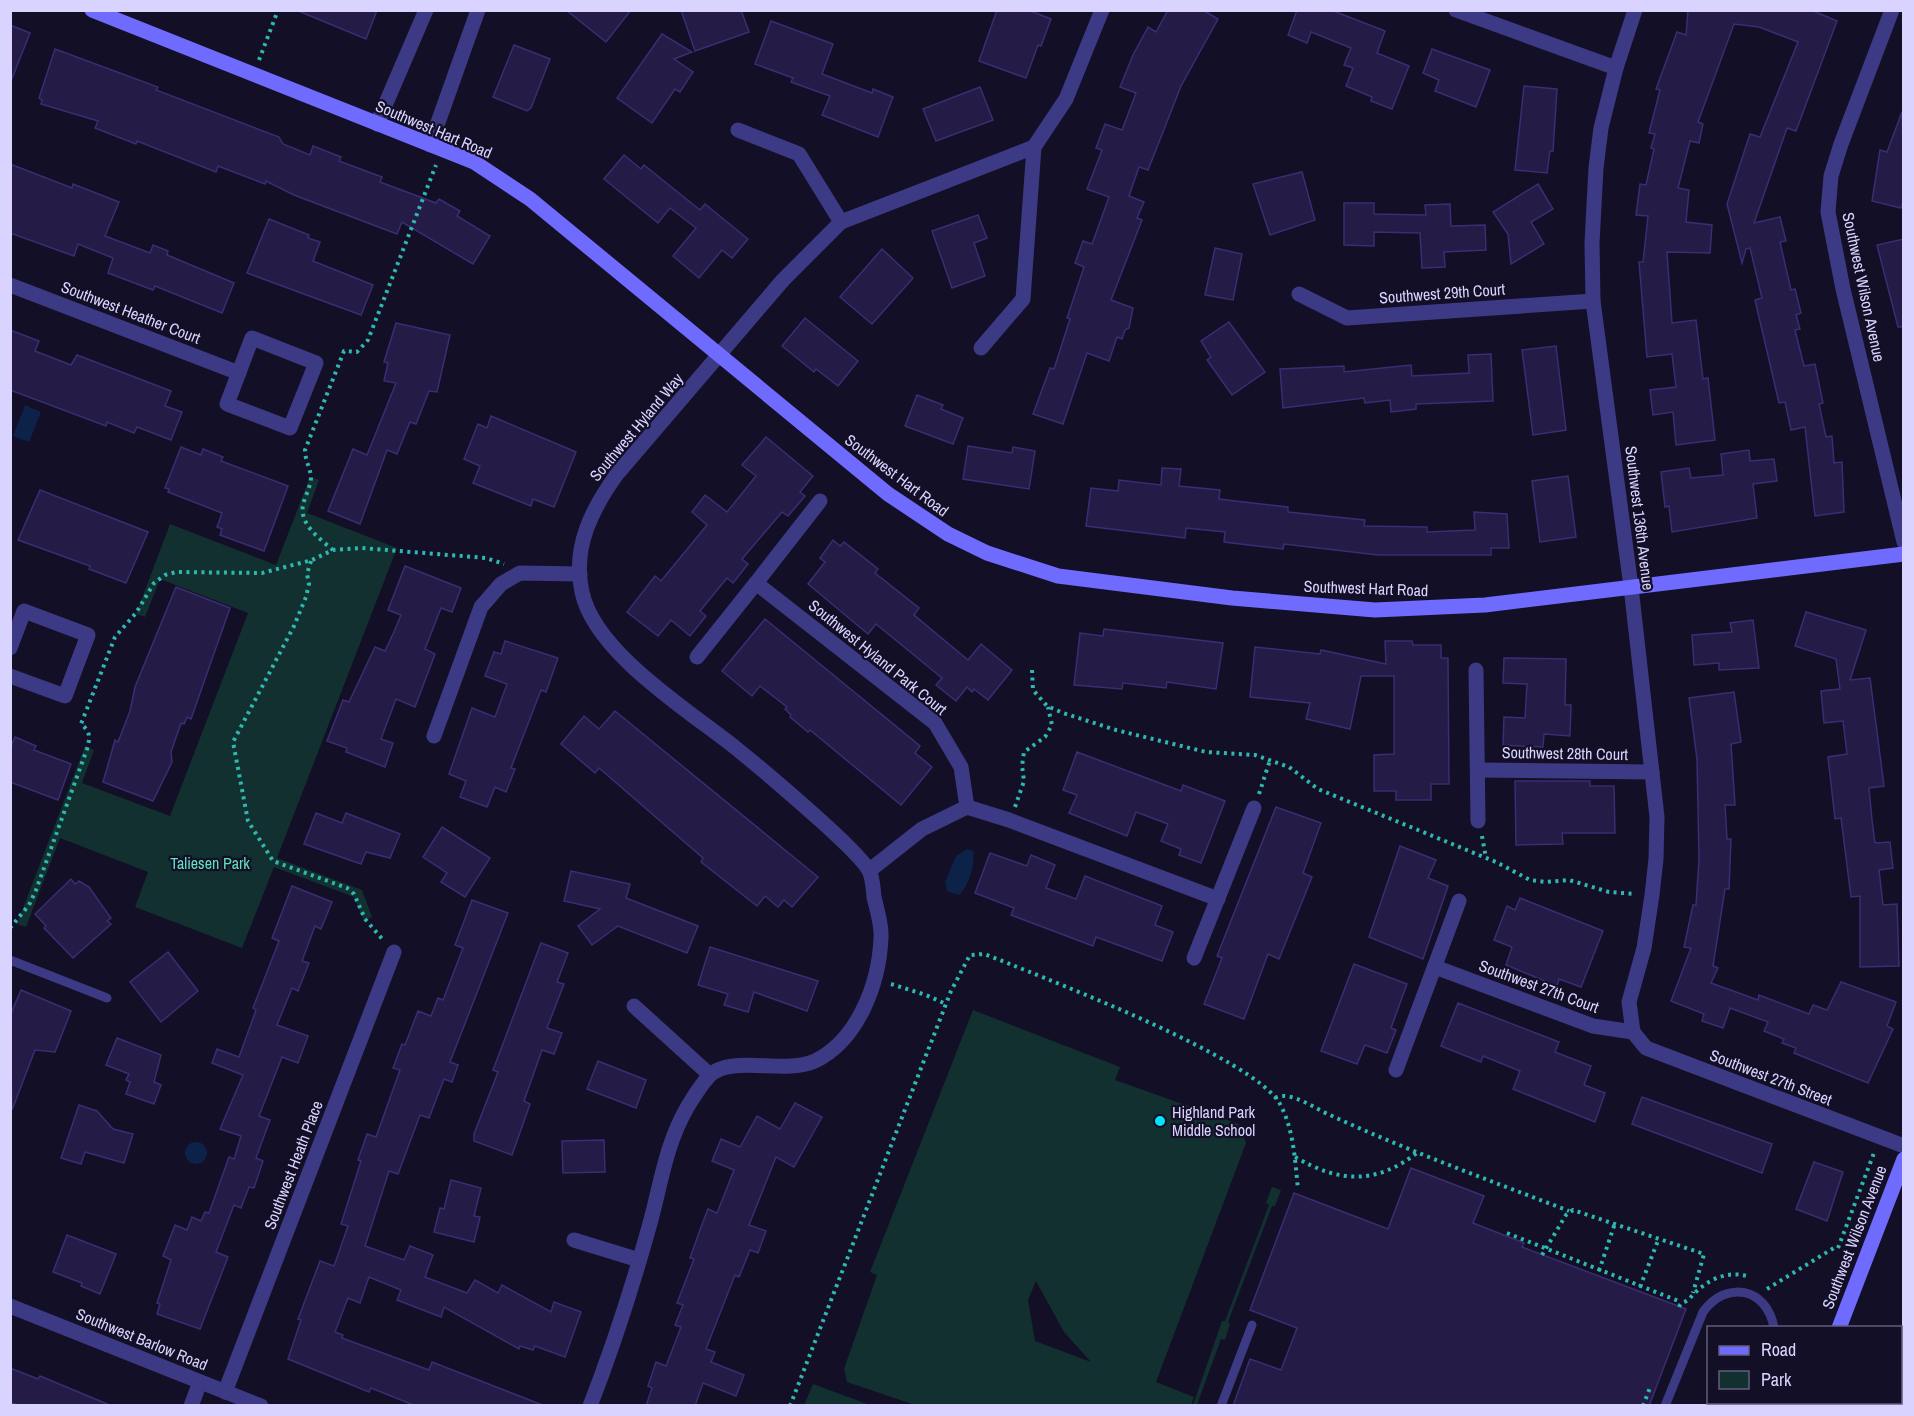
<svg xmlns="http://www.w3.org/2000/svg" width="1914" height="1416" font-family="'Archivo Narrow',sans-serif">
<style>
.green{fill:#12302f;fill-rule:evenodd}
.water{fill:#0c2248}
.building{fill:#241b47;stroke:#3b2d73;stroke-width:1.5}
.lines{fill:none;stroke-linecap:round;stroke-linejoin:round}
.path{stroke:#2fb8b0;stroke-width:4;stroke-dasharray:3 4.5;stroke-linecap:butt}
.lane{stroke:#3d3a85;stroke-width:9}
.street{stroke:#3d3a85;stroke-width:15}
.secondary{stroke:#6f6bff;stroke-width:15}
.poi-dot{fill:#00e5ff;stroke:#130f26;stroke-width:2}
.labels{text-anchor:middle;stroke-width:4.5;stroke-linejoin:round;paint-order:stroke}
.street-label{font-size:16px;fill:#d9d4ff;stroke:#130f26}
.park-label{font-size:16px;fill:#5fe0c0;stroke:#130f26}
.poi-label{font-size:16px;fill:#d9d4ff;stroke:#130f26;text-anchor:start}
</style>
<rect width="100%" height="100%" fill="#130f26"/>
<g class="green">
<polygon points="310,477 319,480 307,513 397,548 277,858 362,890 372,917 364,921 354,897 274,867 242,948 135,907 148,872 60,838 26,927 17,924 85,746 94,750 82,783 170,816 248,613 160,579 145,617 136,614 170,524 276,565"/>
<path d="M973,1010L1120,1067L1115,1080L1239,1124L1246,1143L1156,1382L1194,1397L1191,1405H915L847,1382L844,1369L877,1275L870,1272ZM1036,1281L1064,1332L1091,1362L1035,1341L1028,1300Z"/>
<polygon points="1272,1187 1281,1190 1275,1206 1272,1206 1228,1322 1230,1324 1225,1340 1221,1339 1197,1405 1193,1405 1222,1321 1225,1321 1269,1205 1266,1203"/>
<polygon points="813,1384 870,1405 804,1405"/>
</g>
<g class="water">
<polygon points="25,405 41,412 29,442 13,436"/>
<path d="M967,849L973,851C976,864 968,887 959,895L947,891L945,882L956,856Z"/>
<circle cx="196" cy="1153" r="11"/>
</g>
<g class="building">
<polygon points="296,10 377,10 366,39"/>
<polygon points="566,10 631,10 606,42"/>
<polygon points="681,10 741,10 749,32 695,51"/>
<polygon points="997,10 1028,10 1051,19 1041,46 1038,45 1026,78 979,61"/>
<polygon points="1168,10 1203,10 1218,19 1181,86 1148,170 1139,167 1129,196 1144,202 1137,218 1142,220 1111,300 1133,308 1129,328 1125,330 1122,339 1117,337 1109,361 1087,353 1063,424 1033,414 1050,368 1054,369 1070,319 1067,318 1084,267 1075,263 1083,241 1092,244 1109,197 1087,189 1102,150 1096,148 1105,124 1122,130 1136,93 1120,87 1133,55 1148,27 1156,32"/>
<polygon points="1297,10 1331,10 1385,31 1377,53 1409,66 1392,109 1371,101 1372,97 1346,86 1353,68 1344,65 1351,48 1311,32 1307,43 1288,35"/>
<polygon points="1688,10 1811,10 1837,21 1796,131 1787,128 1754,223 1780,217 1786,241 1780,242 1791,290 1795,289 1801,313 1796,315 1800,329 1795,330 1804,366 1815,364 1823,403 1819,404 1826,437 1832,436 1834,463 1842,462 1844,512 1815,516 1805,427 1791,430 1785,402 1779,403 1755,300 1762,298 1750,248 1746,249 1742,263 1727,204 1750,134 1760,137 1798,42 1759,27 1734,24 1698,122 1703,124 1699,143 1690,141 1678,188 1689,190 1686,222 1712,225 1710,253 1667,252 1672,323 1696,320 1703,379 1708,378 1715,440 1676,445 1673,412 1653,415 1650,390 1676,387 1672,354 1647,357 1639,262 1643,262 1648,216 1636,215 1640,184 1646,185 1654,149 1651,148 1655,134 1649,133 1660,90 1656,89 1677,32 1686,35"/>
<polygon points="771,21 833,44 822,74 872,93 873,89 893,97 878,137 822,115 830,96 791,82 793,78 755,64"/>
<polygon points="10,25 30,33 11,81 10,81"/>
<polygon points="662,34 692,52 674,59 693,72 680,92 675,89 652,123 617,98"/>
<polygon points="514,45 550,59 531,108 527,111 493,97"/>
<polygon points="55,49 158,87 156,90 279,137 283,144 310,155 313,146 341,157 339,161 382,177 380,182 436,203 439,199 460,211 457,216 490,236 473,264 402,222 397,234 294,195 266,181 265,184 218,166 216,172 137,141 136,144 95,128 98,121 41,104 42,100 39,98"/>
<polygon points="1432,49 1490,70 1476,107 1435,91 1439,80 1423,73"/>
<polygon points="1524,86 1557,89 1553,151 1550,151 1547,173 1515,170"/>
<polygon points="980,87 993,120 936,141 923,109"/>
<polygon points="1902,112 1904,197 1901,208 1872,201 1880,150 1887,152"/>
<polygon points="624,155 641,169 644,165 700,210 705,204 748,239 732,258 722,250 699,278 673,256 696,228 670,208 658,223 604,179"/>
<polygon points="10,164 72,188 73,184 119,202 105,236 150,253 153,245 168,251 167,255 234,283 222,313 155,286 153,290 108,273 113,258 78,244 74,256 10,233"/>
<polygon points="1302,172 1315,220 1270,235 1253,184"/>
<polygon points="1538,184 1553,209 1531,222 1544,244 1511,264 1508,234 1493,212"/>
<polygon points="1344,203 1374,203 1374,214 1426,215 1425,205 1450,204 1451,226 1485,225 1486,250 1444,252 1445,267 1422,268 1420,233 1374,232 1374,246 1344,245"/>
<polygon points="978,215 987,238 974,243 985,276 952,288 932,231"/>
<polygon points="269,219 309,235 308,238 320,242 313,261 373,285 361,315 247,273"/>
<polygon points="1904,239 1904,327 1898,327 1877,245"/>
<polygon points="1215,248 1242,254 1233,300 1205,295"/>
<polygon points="882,249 913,278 872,324 840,297"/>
<polygon points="805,318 858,361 838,386 816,369 814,372 782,346"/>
<polygon points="1229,322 1265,372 1232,395 1207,360 1211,357 1201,341"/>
<polygon points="396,323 450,335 437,392 429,391 416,424 410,422 397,454 387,450 360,524 328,511 353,449 367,455 396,383 384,381 388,363 384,362"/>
<polygon points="10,330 39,341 35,351 71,365 77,355 171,391 165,406 182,412 171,440 137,427 134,433 107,422 106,426 10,390"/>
<polygon points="1556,346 1566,430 1533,435 1522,350"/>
<polygon points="1491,354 1493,401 1416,404 1416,409 1391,412 1390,400 1365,403 1364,398 1283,408 1280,369 1344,366 1344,372 1411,365 1412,376 1469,373 1468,355"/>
<polygon points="917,395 943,405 941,409 963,418 953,444 905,426"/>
<polygon points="491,416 576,452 554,507 533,499 531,506 473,483 480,466 464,459 478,424 487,428"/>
<polygon points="766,437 813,476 800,492 805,496 788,516 782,512 742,559 748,564 733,583 727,578 700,611 706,616 690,636 671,620 658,636 627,612 655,576 661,581 707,525 692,512 705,495 727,512 756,476 742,465"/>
<polygon points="968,446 1012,453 1013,447 1035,451 1029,489 963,479"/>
<polygon points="181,447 201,455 203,449 223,457 221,461 288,486 264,551 220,535 222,529 217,527 222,513 168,492 169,489 165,488"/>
<polygon points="1749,450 1750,461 1774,459 1777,481 1753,484 1757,518 1672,532 1669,506 1665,507 1661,472 1689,468 1691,478 1723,475 1721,454"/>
<polygon points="1162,468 1181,469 1179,486 1220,490 1219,499 1288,507 1288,512 1365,520 1364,526 1427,527 1427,532 1475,530 1474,512 1507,514 1509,548 1491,548 1491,555 1378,555 1284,544 1283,549 1224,542 1225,532 1186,528 1185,538 1086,526 1091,488 1118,491 1119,480 1161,485"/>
<polygon points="1568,476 1576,537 1540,542 1532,481"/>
<polygon points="40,490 148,532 126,583 89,569 90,566 18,540"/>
<polygon points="833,540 840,546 844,542 878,569 875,573 919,608 914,615 968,660 981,644 1012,670 988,700 974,689 972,692 967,687 956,701 936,685 942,678 876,624 868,634 808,584 825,562 820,558"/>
<polygon points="405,566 461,588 452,612 441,608 425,649 435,654 415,707 396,699 381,739 393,743 385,767 346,752 347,748 327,741 343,700 349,702 375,647 385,651 393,634 401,615 388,610"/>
<polygon points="176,587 230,608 191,719 187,717 184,724 181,723 171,752 172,762 153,801 103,782 115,740 118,742 130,711 135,687"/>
<polygon points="1806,612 1866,630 1850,680 1870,678 1884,786 1869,788 1872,820 1875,843 1890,842 1893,868 1879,870 1883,905 1897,904 1899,966 1860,967 1860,896 1851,897 1841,818 1835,819 1828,757 1847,754 1843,721 1824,723 1821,691 1840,689 1836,659 1795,646"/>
<polygon points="765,619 920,746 915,753 932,767 901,805 810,730 808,732 790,717 791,715 785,709 787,707 760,686 752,696 722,671"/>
<polygon points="1753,620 1759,668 1719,670 1719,663 1694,665 1692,635 1732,632 1730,623"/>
<polygon points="1104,629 1223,643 1216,689 1167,682 1166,688 1123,683 1122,689 1074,685 1080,633 1103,636"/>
<polygon points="505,641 558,658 546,692 541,690 511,768 515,769 506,792 495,787 487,807 460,797 466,781 449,774 472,708 495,717 507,684 485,676 494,652 501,654"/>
<polygon points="1385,641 1412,641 1413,645 1441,645 1441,658 1448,658 1449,784 1431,784 1431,800 1396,800 1396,791 1374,791 1374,755 1394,754 1394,676 1361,676 1350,729 1306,719 1310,703 1250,697 1255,647 1320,654 1321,650 1386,664"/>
<polygon points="1504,658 1566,659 1565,705 1571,705 1570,736 1544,734 1543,747 1503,745 1504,717 1525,718 1527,684 1503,683"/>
<polygon points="1734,692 1741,742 1731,744 1735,805 1725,805 1727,839 1731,839 1729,889 1725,889 1713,966 1718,968 1711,983 1758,1000 1759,995 1809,1014 1813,1005 1827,1010 1841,982 1896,1002 1887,1026 1893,1029 1868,1083 1794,1053 1796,1048 1782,1043 1784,1039 1764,1031 1768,1022 1730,1008 1723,1028 1702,1021 1704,1014 1671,1001 1691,948 1684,947 1693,905 1696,905 1699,859 1697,759 1689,698"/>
<polygon points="615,711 818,877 792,907 784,900 778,907 765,896 757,906 701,862 703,858 599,768 595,773 561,744 584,716 599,729"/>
<polygon points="15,737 36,746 34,750 71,764 58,800 10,782 10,749"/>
<polygon points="1077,752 1181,791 1183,785 1225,801 1201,863 1179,855 1181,849 1161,841 1168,824 1136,812 1127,836 1069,813 1077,795 1063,790"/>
<polygon points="1515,781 1590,781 1590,786 1614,786 1615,833 1562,833 1563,844 1516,845"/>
<polygon points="1276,807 1321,823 1303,873 1312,877 1279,959 1268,954 1244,1019 1204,1004 1222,958 1217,956"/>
<polygon points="316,813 342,823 346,813 400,834 390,858 366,852 361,864 304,844"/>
<polygon points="442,827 490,858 465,897 441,882 447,873 423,857"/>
<polygon points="1400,846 1436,860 1428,878 1448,886 1423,959 1369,937"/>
<polygon points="990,853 1027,866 1031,855 1055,865 1046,888 1076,899 1085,876 1162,906 1155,925 1173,932 1162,961 1096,937 1093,946 1011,915 1014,908 975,893"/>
<polygon points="571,871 630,884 626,898 698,926 687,953 618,926 592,945 578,926 600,909 564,901"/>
<polygon points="71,879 75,884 79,881 89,887 111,918 107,921 111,924 73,958 44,928 46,926 35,914"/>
<polygon points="292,886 332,902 321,929 315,926 302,961 309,963 298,991 292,988 277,1025 308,1036 298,1063 282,1057 259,1116 270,1120 256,1158 263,1161 254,1188 249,1187 241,1208 234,1205 216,1252 228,1257 200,1329 157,1314 160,1304 157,1303 171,1260 163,1256 175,1225 187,1230 192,1217 201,1221 205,1212 209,1213 229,1157 234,1159 241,1136 220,1129 243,1075 212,1063 217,1049 239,1057 256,1010 253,1008 279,941 272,938"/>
<polygon points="1520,898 1603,931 1581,987 1559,979 1557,986 1506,965 1512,947 1494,940 1507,906 1515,910"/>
<polygon points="472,900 508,913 450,1062 458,1065 452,1082 444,1079 429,1118 420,1115 398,1174 389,1171 365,1246 404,1260 410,1246 433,1255 425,1277 467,1293 475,1280 498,1293 502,1285 551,1312 554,1302 581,1312 565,1357 535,1346 533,1350 520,1346 519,1349 444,1307 441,1317 397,1300 401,1290 369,1277 360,1303 348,1298 335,1332 343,1335 342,1338 429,1370 432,1362 545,1406 416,1406 371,1388 369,1392 288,1359 301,1320 298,1319 320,1261 334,1266 348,1226 341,1224 361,1161 358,1160 367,1134 376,1137 400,1070 393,1068 402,1044 405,1045 418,1011 431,1016 438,998 443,1000 463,948 455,945"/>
<polygon points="541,943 568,953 557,982 564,984 547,1028 562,1033 554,1054 542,1050 524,1101 530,1104 512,1155 474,1141 474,1134 498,1072 493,1070"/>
<polygon points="710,947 818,981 807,1011 754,992 748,1012 724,1005 728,994 698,985"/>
<polygon points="168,952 198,991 161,1022 130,982"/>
<polygon points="1354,964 1407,984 1391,1028 1396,1030 1387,1053 1365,1045 1357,1064 1321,1051"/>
<polygon points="21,990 71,1011 55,1052 35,1050 12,1110 10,1016"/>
<polygon points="1458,1003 1559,1042 1555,1052 1591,1066 1584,1085 1605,1093 1595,1122 1513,1089 1520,1071 1483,1056 1481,1062 1441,1046"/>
<polygon points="117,1038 161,1055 154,1082 161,1085 154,1104 126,1094 130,1082 126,1080 129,1074 106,1065"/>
<polygon points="598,1061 646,1080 636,1108 587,1089"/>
<polygon points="1642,1097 1772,1144 1762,1173 1632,1124"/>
<polygon points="795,1103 822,1117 794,1167 776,1157 749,1225 766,1231 758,1253 750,1250 739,1277 735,1275 706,1349 715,1352 711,1362 744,1375 736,1396 703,1383 695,1406 646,1406 652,1388 648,1386 656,1362 666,1366 681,1327 675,1325 683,1305 677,1303 694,1259 690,1258 701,1227 708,1209 717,1213 734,1170 712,1161 721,1139 740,1147 757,1116 780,1129"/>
<polygon points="79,1105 97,1111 113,1129 133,1134 124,1163 85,1152 81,1164 61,1158"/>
<polygon points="604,1140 605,1172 563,1173 562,1141"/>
<polygon points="1814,1162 1843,1172 1827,1221 1796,1209"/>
<polygon points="1411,1168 1484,1196 1473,1223 1524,1243 1522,1247 1686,1309 1649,1406 1233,1406 1250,1359 1281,1370 1297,1328 1250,1310 1294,1193 1388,1229"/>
<polygon points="451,1180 481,1188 474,1216 480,1217 474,1242 434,1232 440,1208 444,1209"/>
<polygon points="67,1235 116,1254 100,1294 81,1286 82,1283 53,1272"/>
<polygon points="10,1368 38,1379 40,1376 112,1406 20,1406 10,1402"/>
</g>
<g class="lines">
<g class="path">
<polyline points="259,60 278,10"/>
<path d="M333,550C320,539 299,524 303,505C305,496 311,486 311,477C310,467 305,460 305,450L344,351L357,352L368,340L436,165"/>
<polyline points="311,561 307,574 309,584 306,597 294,626 233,742 248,821 273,861 347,888 354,894 365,919 384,941"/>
<polyline points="1032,670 1033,690 1047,706 1063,713 1116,730 1206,752 1255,755 1289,767 1318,789 1496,862 1530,880 1546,882 1569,880 1609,892 1636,894"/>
<polyline points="1259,794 1270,760"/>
<polyline points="1015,807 1024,781 1022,766 1024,752 1045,737 1052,725 1048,707"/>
<polyline points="1482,836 1486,858"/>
<path d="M10,928L29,905L36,890L87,749C90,738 91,732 81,724L115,637L136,613L154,583L165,575L176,572L262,573L312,560L333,550L362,548L486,558L504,564"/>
<polyline points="891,984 926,995 946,1004"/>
<path d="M1275,1098C1291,1090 1315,1109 1330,1115C1408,1151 1489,1180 1569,1211"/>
<path d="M1295,1157C1340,1183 1376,1185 1418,1152"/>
<polyline points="1507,1233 1681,1302"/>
<polyline points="1838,1248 1874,1153"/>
<polyline points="1542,1255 1566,1215 1573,1210 1704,1254 1693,1293"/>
<polyline points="1599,1271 1615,1223"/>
<polyline points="1640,1287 1659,1238"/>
<polyline points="1767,1289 1837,1246"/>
<path d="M1679,1307C1682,1300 1685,1304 1690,1298C1705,1281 1726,1269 1750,1277"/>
<path d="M790,1406L951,991L970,955L984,954L1000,960C1056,983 1254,1058 1280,1104C1294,1130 1295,1161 1298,1189"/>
<polyline points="1643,1406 1651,1385"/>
</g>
<g class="lane">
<polyline points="10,960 107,998"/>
<polyline points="1221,1406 1252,1325"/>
<path d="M1665,1406L1703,1312C1726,1280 1767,1287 1774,1328"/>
<polyline points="1732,1406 1733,1402"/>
</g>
<g class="street">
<polyline points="1456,10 1616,68"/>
<polyline points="1892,10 1841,144 1831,176 1828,212 1843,289 1904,542"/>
<polyline points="377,124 426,10"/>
<polyline points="738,130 799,154 841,222"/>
<polyline points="430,145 478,10"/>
<polyline points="10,285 239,373"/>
<polyline points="1299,294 1347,318 1593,301"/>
<polygon points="252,338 316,363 290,428 227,404"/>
<polyline points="981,348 1023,299 1034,147"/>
<polyline points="820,501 756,583 935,723 961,767 967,807"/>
<polyline points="10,648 24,611 88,635 65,696 10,676"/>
<polyline points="697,657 756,583"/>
<polyline points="1476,670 1478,821"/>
<polyline points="434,736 481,607 501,584 520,573 580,574"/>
<polyline points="1478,770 1652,772"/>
<polyline points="870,870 922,829 967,807 1009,820 1218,899"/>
<polyline points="1194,958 1254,808"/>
<polyline points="1435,967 1593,1026 1633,1032"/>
<polyline points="634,1006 710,1075"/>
<polyline points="1633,1032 1629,1002 1644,948 1652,895 1656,859 1657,817 1631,587 1593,301 1592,243 1596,168 1601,128 1616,68 1635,10"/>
<polyline points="1633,1032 1646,1048 1904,1146"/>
<polyline points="1396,1070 1459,901"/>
<polyline points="574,1240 639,1260"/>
<polyline points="10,1306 261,1406"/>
<polyline points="225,1392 394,952"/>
<polyline points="191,1406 200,1382"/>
<path d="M590,1406C613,1347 632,1288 649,1227C661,1185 665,1145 688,1106C694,1096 701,1085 709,1076C731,1054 785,1075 815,1061C858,1040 879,984 881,938C882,925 877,910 874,897C873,889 873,880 870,873C866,861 831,830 820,820C791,794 762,769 732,745C686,709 594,651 582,592C572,547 592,509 617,474L783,280L841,222L1034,147L1066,99L1102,10"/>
</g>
<g class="secondary">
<polyline points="92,10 474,162 530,199 888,494 948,534 987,553 1058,576 1232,598 1375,610 1485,605 1904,554"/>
<polyline points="1839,1328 1904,1159"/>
<polyline points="1809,1406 1811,1402"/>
</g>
</g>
<circle class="poi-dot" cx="1160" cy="1121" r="6"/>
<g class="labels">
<g class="street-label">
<text transform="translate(434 129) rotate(23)" y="6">Southwest Hart Road</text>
<text transform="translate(1864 287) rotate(78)" y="6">Southwest Wilson Avenue</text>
<text transform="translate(1442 293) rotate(-4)" y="6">Southwest 29th Court</text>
<text transform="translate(131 312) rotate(21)" y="6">Southwest Heather Court</text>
<text transform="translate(636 427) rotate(-50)" y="6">Southwest Hyland Way</text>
<text transform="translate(897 475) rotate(37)" y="6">Southwest Hart Road</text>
<text transform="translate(1640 518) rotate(83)" y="6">Southwest 136th Avenue</text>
<text transform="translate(1366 588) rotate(2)" y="6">Southwest Hart Road</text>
<text transform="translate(878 657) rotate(39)" y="6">Southwest Hyland Park Court</text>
<text transform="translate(1565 753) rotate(1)" y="6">Southwest 28th Court</text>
<text transform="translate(1539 986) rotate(20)" y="6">Southwest 27th Court</text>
<text transform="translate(1771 1077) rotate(21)" y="6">Southwest 27th Street</text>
<text transform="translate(293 1165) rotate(-69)" y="6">Southwest Heath Place</text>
<text transform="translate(1854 1237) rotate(-69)" y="6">Southwest Wilson Avenue</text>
<text transform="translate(142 1339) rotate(22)" y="6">Southwest Barlow Road</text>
</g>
<g class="park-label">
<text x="210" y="869">Taliesen Park</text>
</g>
<g class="poi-label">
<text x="1172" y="1118">Highland Park<tspan x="1172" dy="18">Middle School</tspan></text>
</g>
</g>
<rect width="1914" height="1416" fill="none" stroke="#d9d4ff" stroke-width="24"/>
<rect x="1707" y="1326" width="195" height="78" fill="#130f26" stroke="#625e7d" stroke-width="1.5"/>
<rect x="1719" y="1346" width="30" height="9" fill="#6f6bff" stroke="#625e7d" stroke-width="1.5"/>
<text x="1761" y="1356" font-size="18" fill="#d9d4ff">Road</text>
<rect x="1719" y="1371" width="30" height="18" fill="#12302f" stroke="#625e7d" stroke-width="1.5"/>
<text x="1761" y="1386" font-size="18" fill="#d9d4ff">Park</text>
</svg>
